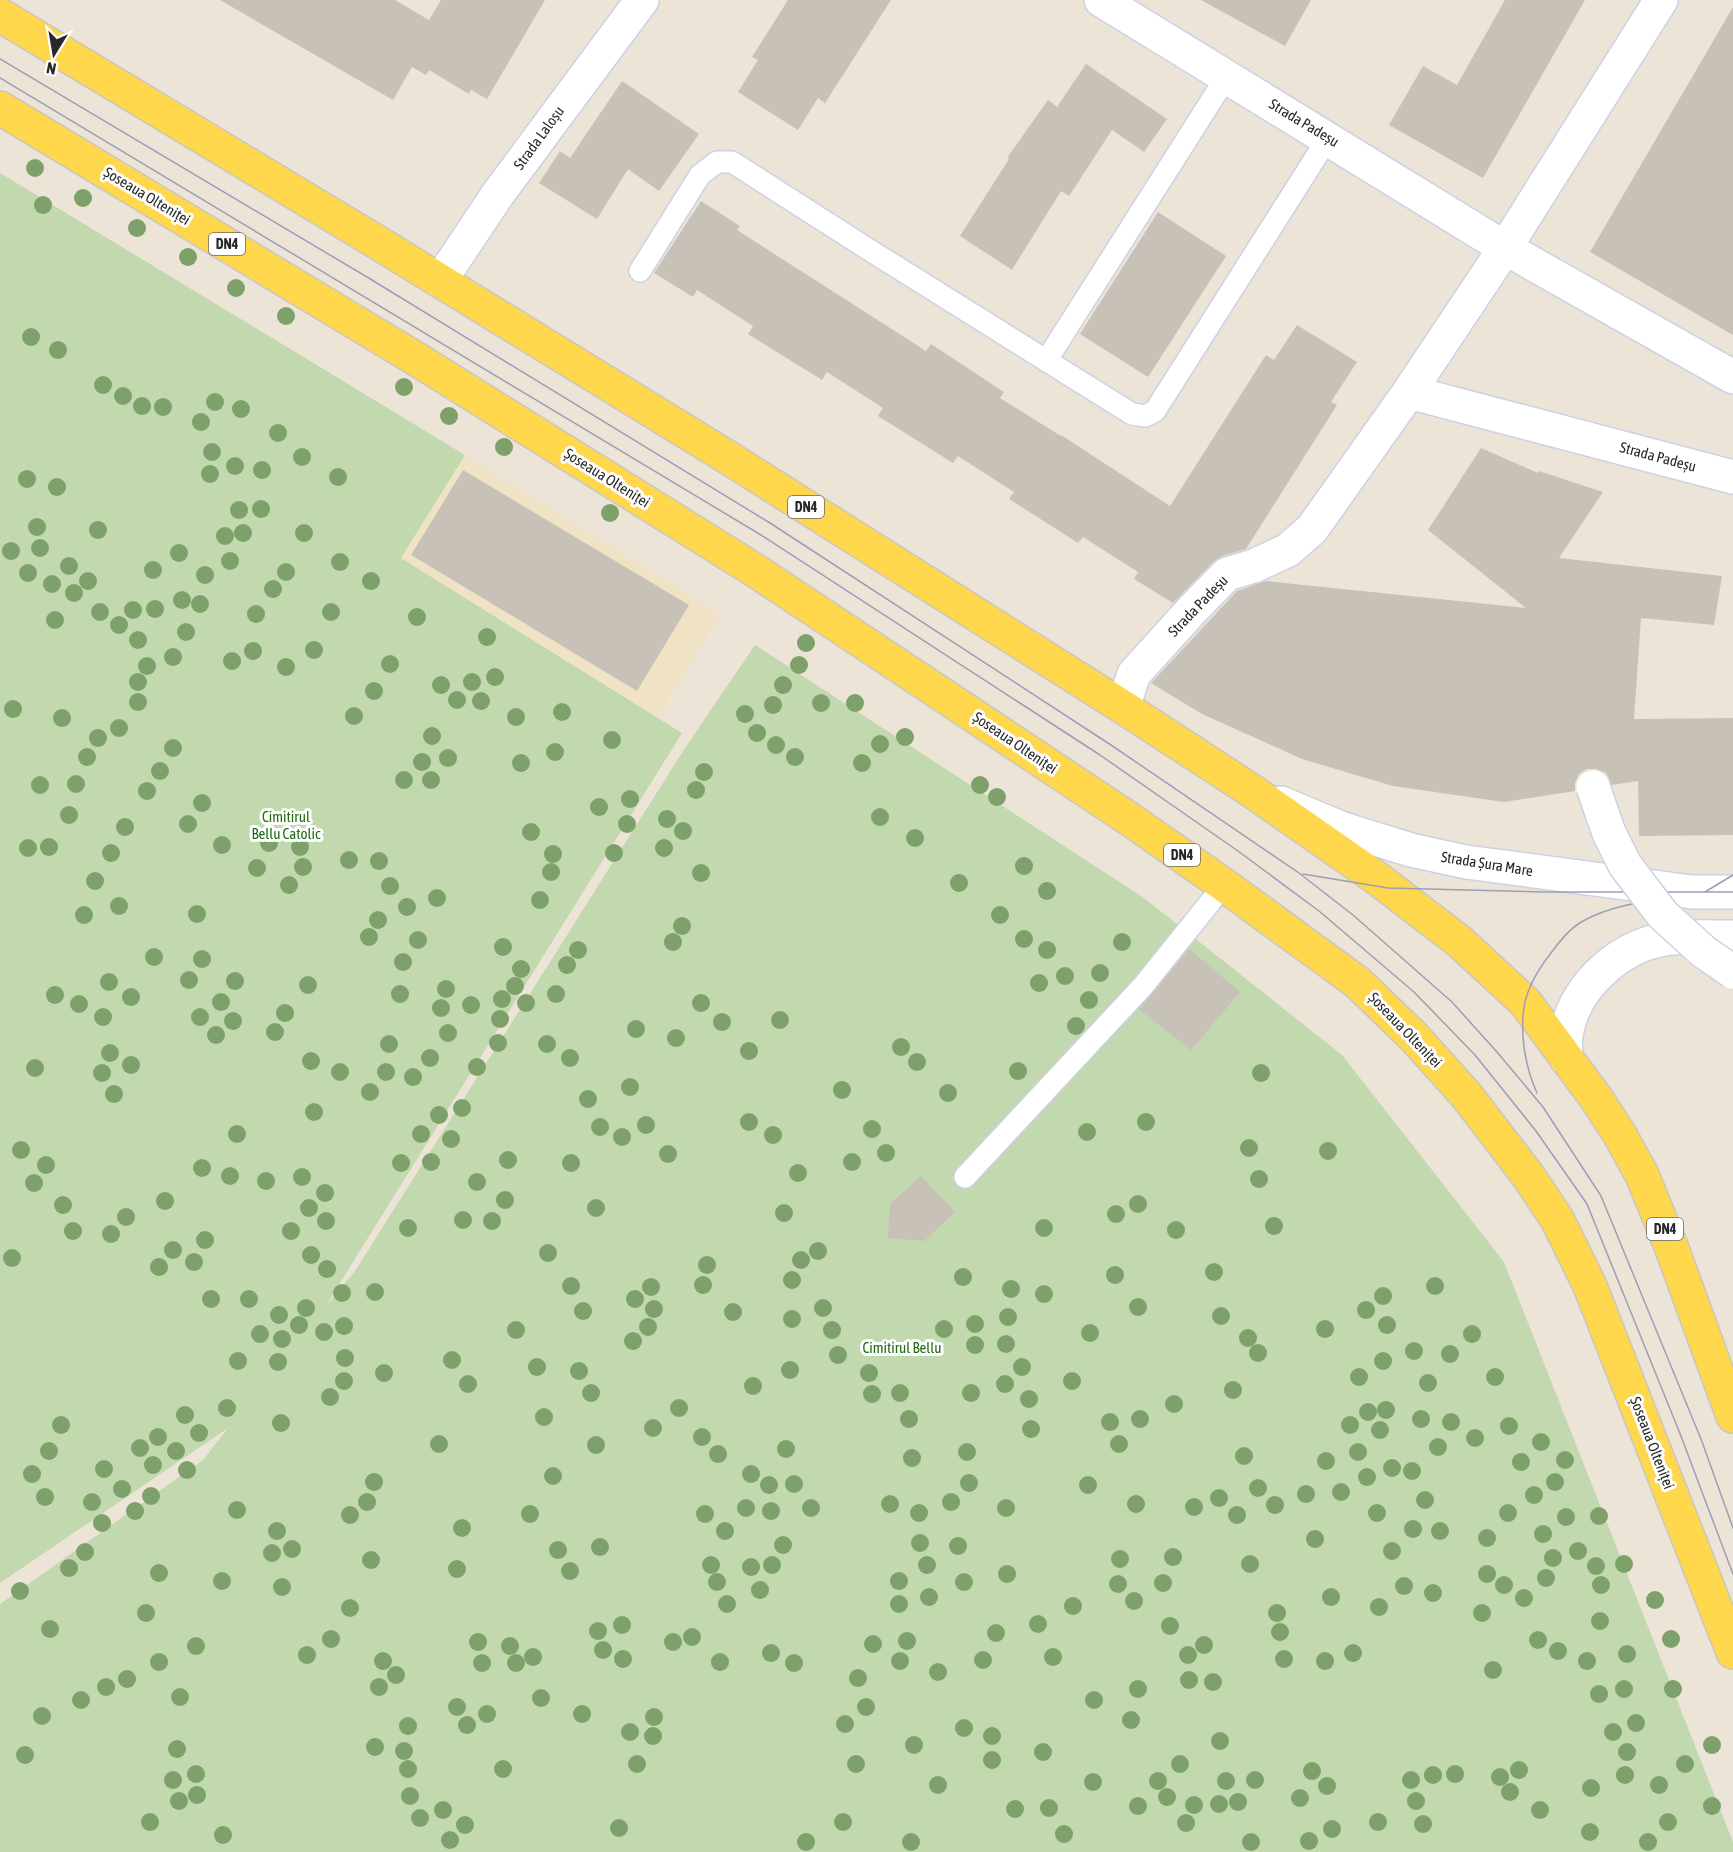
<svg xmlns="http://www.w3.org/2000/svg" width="1733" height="1852" font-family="'Asap Condensed',sans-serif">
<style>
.education{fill:#f0e3c5}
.cemetery{fill:#c2d8ae}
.building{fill:#c7c1b8}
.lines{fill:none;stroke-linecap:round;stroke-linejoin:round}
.lane-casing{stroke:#cdd1e3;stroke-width:24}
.street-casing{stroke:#cdd1e3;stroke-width:36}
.primary-casing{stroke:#c7c7c7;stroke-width:36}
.lane{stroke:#fff;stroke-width:21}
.street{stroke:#fff;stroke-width:33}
.primary{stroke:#fed74c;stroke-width:33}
.tram{stroke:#9b9eb5;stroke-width:1.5}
.street-bridge-casing{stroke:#cdd1e3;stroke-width:36;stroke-linecap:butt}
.street-bridge{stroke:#fff;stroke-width:33}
.tree{fill:#7ea16b}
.labels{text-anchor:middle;stroke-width:6;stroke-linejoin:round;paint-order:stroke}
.shield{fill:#fff;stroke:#686868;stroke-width:1.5}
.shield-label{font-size:14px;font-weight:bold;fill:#282828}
.street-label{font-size:15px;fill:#282828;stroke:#fff}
.park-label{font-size:15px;fill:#236b12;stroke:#fff}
</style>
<rect width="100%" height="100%" fill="#ede4d8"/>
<polygon class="education" points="465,455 721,615 657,718 400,558"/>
<polygon class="cemetery" points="0,173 465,455 401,558 682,733 325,1307 355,1271 685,748 755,645 1144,898 1342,1055 1504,1262 1733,1842 1733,1852 0,1852 0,1604 203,1460 228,1428 0,1583"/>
<g class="building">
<polygon points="220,0 395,0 429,20 441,0 545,0 487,99 471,90 469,94 429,70 426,75 412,67 393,100"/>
<polygon points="788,0 891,0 825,103 818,98 798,130 738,92 758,60 752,57"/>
<polygon points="1201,0 1311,0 1285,46"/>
<polygon points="1505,0 1585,0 1483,178 1389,125 1423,66 1457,85"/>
<polygon points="1733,7 1733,335 1590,252"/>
<polygon points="1086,64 1167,119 1144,152 1112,130 1069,196 1061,191 1012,270 960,236 1009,159 1007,158 1048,100 1057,107"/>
<polygon points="622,81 699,134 659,191 628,169 597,219 539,183 560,151 570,158"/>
<polygon points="701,201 740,226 737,230 926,351 931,344 1004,392 1000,398 1061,436 1061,435 1170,506 1266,355 1274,360 1297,325 1357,362 1331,402 1337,405 1246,549 1222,556 1214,561 1173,603 1134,579 1138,572 1083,537 1078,543 1009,499 1014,492 958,456 953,463 878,416 883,408 827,372 822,380 748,334 753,326 697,290 693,297 654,273"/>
<polygon points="1158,212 1226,256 1148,377 1080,334"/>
<polygon points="1481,448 1538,473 1539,471 1603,492 1559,558 1722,576 1714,625 1641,618 1634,719 1733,718 1733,835 1639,836 1638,781 1612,785 1606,773 1596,769 1587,769 1579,774 1575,783 1575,791 1504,802 1393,786 1302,759 1202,714 1151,683 1237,591 1266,581 1526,608 1428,530"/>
<polygon points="463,470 689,605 637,691 411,555"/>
<polygon points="1189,949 1240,992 1191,1050 1139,1009"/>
<polygon points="921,1176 955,1212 924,1241 888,1238 890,1204"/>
</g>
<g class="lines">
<g class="lane-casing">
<g id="lane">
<polyline points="640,271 700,175 717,162 732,162 871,251 1132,414 1145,416 1155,411 1328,138"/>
<polyline points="1046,361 1227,76"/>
<polyline points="965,1177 1143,986 1224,885"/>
</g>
</g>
<g class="street-casing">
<g id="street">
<polyline points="1101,0 1505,248 1733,377"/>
<polyline points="440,281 498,194 642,0"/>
<polyline points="1409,392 1733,477"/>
<polyline points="1123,707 1134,674 1191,611 1227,574 1254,566 1288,550 1312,529 1409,392 1505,248 1661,0"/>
<polyline points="1281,803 1343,829 1411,850 1466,862 1692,892 1733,892"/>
<path d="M1566,1058C1566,1050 1565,1042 1566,1035C1574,985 1623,942 1673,938C1692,936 1713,937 1733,937"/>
</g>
</g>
<g class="primary-casing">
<g id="primary">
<polyline points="0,15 385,247 724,455 1123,707 1252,791 1378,879 1460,942 1525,1002 1596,1098 1620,1135 1642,1175 1671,1246 1733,1416"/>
<polyline points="0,108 418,360 756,571 1128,818 1224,885 1357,982 1414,1037 1467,1096 1529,1177 1557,1219 1590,1286 1733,1652"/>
</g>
</g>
<use href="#lane" class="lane"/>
<use href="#street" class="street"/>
<use href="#primary" class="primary"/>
<g class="tram">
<polyline points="0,59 367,277 770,523 1111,745 1299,873 1353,915 1452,1002 1497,1052 1543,1107 1601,1196 1701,1439 1733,1528"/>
<polyline points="0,78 761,535 1100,755 1238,851 1319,911 1414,992 1475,1055 1536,1131 1587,1204 1679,1431 1733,1574"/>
<polyline points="1303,874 1388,888 1547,892 1733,892"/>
<polyline points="1705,892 1733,875"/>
<path d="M1537,1093C1525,1067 1519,1031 1525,1002C1529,985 1540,967 1551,953C1560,941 1570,928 1583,921C1608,907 1636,903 1663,898"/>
</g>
<g class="street-bridge-casing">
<polyline id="street-bridge" points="1593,787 1609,833 1625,865 1663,915 1704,952 1733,972"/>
</g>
<use href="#street-bridge" class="street-bridge"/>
</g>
<g class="tree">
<circle cx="35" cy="168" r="9"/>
<circle cx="83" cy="198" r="9"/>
<circle cx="43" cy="205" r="9"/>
<circle cx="137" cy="228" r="9"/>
<circle cx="188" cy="257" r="9"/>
<circle cx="236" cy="288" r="9"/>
<circle cx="286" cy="316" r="9"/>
<circle cx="31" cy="337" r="9"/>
<circle cx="58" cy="350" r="9"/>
<circle cx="103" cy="385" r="9"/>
<circle cx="404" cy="387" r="9"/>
<circle cx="123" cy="396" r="9"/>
<circle cx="215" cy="402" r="9"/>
<circle cx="142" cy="406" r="9"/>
<circle cx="163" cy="407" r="9"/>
<circle cx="241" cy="409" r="9"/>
<circle cx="449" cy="416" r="9"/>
<circle cx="201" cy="422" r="9"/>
<circle cx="278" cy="433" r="9"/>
<circle cx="504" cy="447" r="9"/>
<circle cx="212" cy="452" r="9"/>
<circle cx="302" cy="457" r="9"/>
<circle cx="235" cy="466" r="9"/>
<circle cx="262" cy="470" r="9"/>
<circle cx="210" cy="474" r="9"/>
<circle cx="338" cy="477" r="9"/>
<circle cx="27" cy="479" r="9"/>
<circle cx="57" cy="487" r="9"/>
<circle cx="261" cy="509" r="9"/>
<circle cx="239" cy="510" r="9"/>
<circle cx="610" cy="513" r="9"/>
<circle cx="37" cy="527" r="9"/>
<circle cx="98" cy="530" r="9"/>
<circle cx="243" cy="533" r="9"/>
<circle cx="304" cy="533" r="9"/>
<circle cx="225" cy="536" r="9"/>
<circle cx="40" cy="548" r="9"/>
<circle cx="11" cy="551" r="9"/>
<circle cx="179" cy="553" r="9"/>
<circle cx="230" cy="561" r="9"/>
<circle cx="340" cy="562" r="9"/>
<circle cx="69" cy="566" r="9"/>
<circle cx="153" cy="570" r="9"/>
<circle cx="286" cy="572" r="9"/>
<circle cx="28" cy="573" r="9"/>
<circle cx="205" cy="575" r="9"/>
<circle cx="88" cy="581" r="9"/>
<circle cx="371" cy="581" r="9"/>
<circle cx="52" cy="584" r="9"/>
<circle cx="273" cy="589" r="9"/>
<circle cx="74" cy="593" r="9"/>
<circle cx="182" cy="600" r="9"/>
<circle cx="200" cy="604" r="9"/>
<circle cx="155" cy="609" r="9"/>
<circle cx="133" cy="610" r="9"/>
<circle cx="100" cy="612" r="9"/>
<circle cx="331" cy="612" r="9"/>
<circle cx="256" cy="614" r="9"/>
<circle cx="417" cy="617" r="9"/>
<circle cx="55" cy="620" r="9"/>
<circle cx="119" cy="625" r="9"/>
<circle cx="186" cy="632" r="9"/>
<circle cx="487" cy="637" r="9"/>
<circle cx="138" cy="640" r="9"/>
<circle cx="806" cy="643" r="9"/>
<circle cx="314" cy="650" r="9"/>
<circle cx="253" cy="651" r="9"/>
<circle cx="173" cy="657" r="9"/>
<circle cx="232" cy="661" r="9"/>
<circle cx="390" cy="664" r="9"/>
<circle cx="799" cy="665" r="9"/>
<circle cx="147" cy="666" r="9"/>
<circle cx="286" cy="667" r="9"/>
<circle cx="495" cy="677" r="9"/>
<circle cx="138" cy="682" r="9"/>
<circle cx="472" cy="682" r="9"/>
<circle cx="441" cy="685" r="9"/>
<circle cx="783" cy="685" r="9"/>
<circle cx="374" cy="691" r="9"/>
<circle cx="457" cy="700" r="9"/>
<circle cx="481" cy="701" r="9"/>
<circle cx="138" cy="702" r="9"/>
<circle cx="821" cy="703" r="9"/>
<circle cx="855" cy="703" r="9"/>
<circle cx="773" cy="705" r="9"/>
<circle cx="13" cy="709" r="9"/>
<circle cx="562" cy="712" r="9"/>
<circle cx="745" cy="714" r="9"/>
<circle cx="354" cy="716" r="9"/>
<circle cx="516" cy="717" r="9"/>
<circle cx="62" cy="718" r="9"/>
<circle cx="119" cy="728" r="9"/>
<circle cx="757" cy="733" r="9"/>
<circle cx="432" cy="736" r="9"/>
<circle cx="905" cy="737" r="9"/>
<circle cx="98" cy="738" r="9"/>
<circle cx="612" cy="740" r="9"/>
<circle cx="880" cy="744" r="9"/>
<circle cx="776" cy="745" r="9"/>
<circle cx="173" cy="748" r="9"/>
<circle cx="555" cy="752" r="9"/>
<circle cx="87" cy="757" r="9"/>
<circle cx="795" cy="757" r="9"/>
<circle cx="448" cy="758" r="9"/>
<circle cx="422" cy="762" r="9"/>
<circle cx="521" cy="763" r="9"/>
<circle cx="862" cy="763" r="9"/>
<circle cx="160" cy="771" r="9"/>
<circle cx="704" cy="772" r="9"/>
<circle cx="404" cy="780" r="9"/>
<circle cx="431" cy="780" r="9"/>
<circle cx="76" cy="784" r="9"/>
<circle cx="40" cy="785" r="9"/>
<circle cx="980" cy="785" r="9"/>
<circle cx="696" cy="790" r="9"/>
<circle cx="147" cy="791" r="9"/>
<circle cx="997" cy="797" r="9"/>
<circle cx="630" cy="799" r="9"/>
<circle cx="202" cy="803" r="9"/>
<circle cx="599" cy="807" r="9"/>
<circle cx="69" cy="815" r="9"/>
<circle cx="880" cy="817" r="9"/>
<circle cx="667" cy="819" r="9"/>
<circle cx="188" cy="824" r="9"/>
<circle cx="627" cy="824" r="9"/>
<circle cx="125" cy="827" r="9"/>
<circle cx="683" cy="831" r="9"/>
<circle cx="531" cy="832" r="9"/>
<circle cx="915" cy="838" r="9"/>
<circle cx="269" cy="843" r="9"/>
<circle cx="222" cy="845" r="9"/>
<circle cx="49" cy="847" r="9"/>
<circle cx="300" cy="847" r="9"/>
<circle cx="28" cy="848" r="9"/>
<circle cx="664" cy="848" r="9"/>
<circle cx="111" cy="853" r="9"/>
<circle cx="614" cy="853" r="9"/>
<circle cx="553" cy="854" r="9"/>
<circle cx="349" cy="860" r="9"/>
<circle cx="379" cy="861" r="9"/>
<circle cx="1024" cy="866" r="9"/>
<circle cx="303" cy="867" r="9"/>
<circle cx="257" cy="868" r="9"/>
<circle cx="551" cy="872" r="9"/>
<circle cx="701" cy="873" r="9"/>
<circle cx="95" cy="881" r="9"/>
<circle cx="959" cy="883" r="9"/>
<circle cx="289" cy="885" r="9"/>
<circle cx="390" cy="886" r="9"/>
<circle cx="1047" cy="891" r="9"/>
<circle cx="437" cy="898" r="9"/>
<circle cx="540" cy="900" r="9"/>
<circle cx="119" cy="906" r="9"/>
<circle cx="407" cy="907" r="9"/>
<circle cx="197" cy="914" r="9"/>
<circle cx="84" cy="915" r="9"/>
<circle cx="1000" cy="915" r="9"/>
<circle cx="378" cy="920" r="9"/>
<circle cx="682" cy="926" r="9"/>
<circle cx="369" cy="937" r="9"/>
<circle cx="1024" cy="939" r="9"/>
<circle cx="418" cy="940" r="9"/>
<circle cx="673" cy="942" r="9"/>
<circle cx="1122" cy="942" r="9"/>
<circle cx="503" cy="947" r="9"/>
<circle cx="578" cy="950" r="9"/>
<circle cx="1047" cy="950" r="9"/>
<circle cx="154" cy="957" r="9"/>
<circle cx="202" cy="959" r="9"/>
<circle cx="403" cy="962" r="9"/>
<circle cx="567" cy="965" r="9"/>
<circle cx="521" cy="969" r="9"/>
<circle cx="1100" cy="973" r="9"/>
<circle cx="1065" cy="976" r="9"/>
<circle cx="189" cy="980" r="9"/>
<circle cx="235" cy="981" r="9"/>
<circle cx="109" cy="982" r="9"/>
<circle cx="1039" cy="983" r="9"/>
<circle cx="308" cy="985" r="9"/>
<circle cx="515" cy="986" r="9"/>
<circle cx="446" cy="989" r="9"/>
<circle cx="400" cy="994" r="9"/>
<circle cx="556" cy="994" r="9"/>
<circle cx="55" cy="995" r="9"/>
<circle cx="131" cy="997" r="9"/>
<circle cx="502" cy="999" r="9"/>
<circle cx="1089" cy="1000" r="9"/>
<circle cx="221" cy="1002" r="9"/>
<circle cx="526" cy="1003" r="9"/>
<circle cx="701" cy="1003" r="9"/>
<circle cx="79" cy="1004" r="9"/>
<circle cx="471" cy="1005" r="9"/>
<circle cx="441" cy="1008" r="9"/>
<circle cx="285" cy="1013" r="9"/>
<circle cx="103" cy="1017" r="9"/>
<circle cx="200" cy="1017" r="9"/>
<circle cx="500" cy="1019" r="9"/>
<circle cx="780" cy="1020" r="9"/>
<circle cx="233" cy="1021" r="9"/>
<circle cx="722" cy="1022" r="9"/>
<circle cx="1076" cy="1026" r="9"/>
<circle cx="636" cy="1029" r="9"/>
<circle cx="275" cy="1032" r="9"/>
<circle cx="448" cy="1033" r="9"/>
<circle cx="216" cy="1035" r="9"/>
<circle cx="676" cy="1038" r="9"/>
<circle cx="498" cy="1043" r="9"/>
<circle cx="389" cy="1044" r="9"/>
<circle cx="547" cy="1044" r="9"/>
<circle cx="901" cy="1047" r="9"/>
<circle cx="749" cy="1051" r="9"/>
<circle cx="110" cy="1053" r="9"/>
<circle cx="430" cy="1058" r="9"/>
<circle cx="570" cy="1058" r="9"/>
<circle cx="311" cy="1061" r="9"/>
<circle cx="917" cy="1062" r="9"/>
<circle cx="131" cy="1065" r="9"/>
<circle cx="477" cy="1067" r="9"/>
<circle cx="35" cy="1068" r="9"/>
<circle cx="1018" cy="1071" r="9"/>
<circle cx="340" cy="1072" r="9"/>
<circle cx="386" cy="1072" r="9"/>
<circle cx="102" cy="1073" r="9"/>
<circle cx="1261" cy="1073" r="9"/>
<circle cx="413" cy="1077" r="9"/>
<circle cx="630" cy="1087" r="9"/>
<circle cx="842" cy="1090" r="9"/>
<circle cx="370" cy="1092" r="9"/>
<circle cx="948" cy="1093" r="9"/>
<circle cx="114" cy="1094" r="9"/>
<circle cx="588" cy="1099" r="9"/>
<circle cx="462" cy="1108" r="9"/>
<circle cx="314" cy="1112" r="9"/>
<circle cx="439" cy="1115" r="9"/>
<circle cx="749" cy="1122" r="9"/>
<circle cx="1146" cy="1122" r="9"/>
<circle cx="646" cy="1125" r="9"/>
<circle cx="600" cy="1127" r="9"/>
<circle cx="872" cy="1129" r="9"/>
<circle cx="1087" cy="1132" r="9"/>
<circle cx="237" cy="1134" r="9"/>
<circle cx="421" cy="1134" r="9"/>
<circle cx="773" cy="1135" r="9"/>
<circle cx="622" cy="1137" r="9"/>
<circle cx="451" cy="1139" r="9"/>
<circle cx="1249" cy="1148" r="9"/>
<circle cx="21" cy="1150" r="9"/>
<circle cx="1328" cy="1151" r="9"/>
<circle cx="886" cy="1153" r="9"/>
<circle cx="668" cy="1154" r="9"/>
<circle cx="508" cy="1160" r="9"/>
<circle cx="431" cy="1162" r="9"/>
<circle cx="852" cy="1162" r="9"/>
<circle cx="401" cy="1163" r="9"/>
<circle cx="571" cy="1163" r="9"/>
<circle cx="46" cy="1165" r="9"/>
<circle cx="202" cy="1168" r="9"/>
<circle cx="798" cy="1173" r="9"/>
<circle cx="230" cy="1176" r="9"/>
<circle cx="302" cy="1177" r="9"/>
<circle cx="1259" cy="1179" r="9"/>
<circle cx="266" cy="1181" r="9"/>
<circle cx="477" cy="1182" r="9"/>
<circle cx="34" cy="1183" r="9"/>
<circle cx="325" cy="1193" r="9"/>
<circle cx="505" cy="1200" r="9"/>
<circle cx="165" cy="1201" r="9"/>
<circle cx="1138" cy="1204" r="9"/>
<circle cx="63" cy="1205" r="9"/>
<circle cx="309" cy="1208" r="9"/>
<circle cx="596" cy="1208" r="9"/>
<circle cx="784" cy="1213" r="9"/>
<circle cx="1116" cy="1214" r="9"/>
<circle cx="126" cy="1217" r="9"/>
<circle cx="463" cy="1220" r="9"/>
<circle cx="326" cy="1221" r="9"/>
<circle cx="492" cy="1221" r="9"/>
<circle cx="1274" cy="1226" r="9"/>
<circle cx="408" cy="1228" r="9"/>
<circle cx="1044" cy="1228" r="9"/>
<circle cx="1176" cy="1230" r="9"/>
<circle cx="73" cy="1231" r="9"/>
<circle cx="291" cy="1231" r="9"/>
<circle cx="111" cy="1234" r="9"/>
<circle cx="205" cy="1240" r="9"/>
<circle cx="173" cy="1250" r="9"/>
<circle cx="818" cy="1251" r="9"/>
<circle cx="548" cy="1253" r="9"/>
<circle cx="311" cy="1255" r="9"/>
<circle cx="12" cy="1258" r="9"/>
<circle cx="801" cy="1260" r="9"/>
<circle cx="194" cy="1262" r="9"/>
<circle cx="707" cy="1265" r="9"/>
<circle cx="159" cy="1267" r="9"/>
<circle cx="327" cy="1269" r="9"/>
<circle cx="1214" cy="1272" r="9"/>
<circle cx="1115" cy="1275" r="9"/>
<circle cx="963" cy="1277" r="9"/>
<circle cx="792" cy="1280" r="9"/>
<circle cx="703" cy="1285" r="9"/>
<circle cx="571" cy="1286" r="9"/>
<circle cx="1435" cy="1286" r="9"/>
<circle cx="651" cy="1287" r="9"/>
<circle cx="1011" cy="1289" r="9"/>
<circle cx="375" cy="1292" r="9"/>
<circle cx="342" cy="1293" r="9"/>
<circle cx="1044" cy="1294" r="9"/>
<circle cx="1383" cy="1296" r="9"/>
<circle cx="211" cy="1299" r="9"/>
<circle cx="249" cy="1299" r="9"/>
<circle cx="635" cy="1299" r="9"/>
<circle cx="1138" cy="1307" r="9"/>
<circle cx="306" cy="1308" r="9"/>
<circle cx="823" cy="1308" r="9"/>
<circle cx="654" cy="1309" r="9"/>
<circle cx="1366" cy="1310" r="9"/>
<circle cx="583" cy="1311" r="9"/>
<circle cx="733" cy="1312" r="9"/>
<circle cx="279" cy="1315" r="9"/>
<circle cx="1221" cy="1316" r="9"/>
<circle cx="1008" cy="1317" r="9"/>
<circle cx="792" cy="1319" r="9"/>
<circle cx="975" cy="1324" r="9"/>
<circle cx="299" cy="1325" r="9"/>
<circle cx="1387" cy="1325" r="9"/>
<circle cx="344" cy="1326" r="9"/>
<circle cx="648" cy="1327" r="9"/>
<circle cx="944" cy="1329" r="9"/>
<circle cx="1325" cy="1329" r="9"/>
<circle cx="516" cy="1330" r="9"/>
<circle cx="832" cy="1330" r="9"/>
<circle cx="324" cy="1332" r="9"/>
<circle cx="1090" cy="1333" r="9"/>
<circle cx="260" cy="1334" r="9"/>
<circle cx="1472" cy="1334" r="9"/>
<circle cx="1248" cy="1338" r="9"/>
<circle cx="282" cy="1339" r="9"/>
<circle cx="633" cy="1341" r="9"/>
<circle cx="1006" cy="1344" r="9"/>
<circle cx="975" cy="1345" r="9"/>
<circle cx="1414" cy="1351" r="9"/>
<circle cx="1258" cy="1353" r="9"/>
<circle cx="1450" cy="1354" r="9"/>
<circle cx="838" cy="1355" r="9"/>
<circle cx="345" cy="1358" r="9"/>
<circle cx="452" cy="1360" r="9"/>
<circle cx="238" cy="1361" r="9"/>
<circle cx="1383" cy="1361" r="9"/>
<circle cx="278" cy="1362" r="9"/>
<circle cx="537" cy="1367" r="9"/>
<circle cx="1022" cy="1367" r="9"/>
<circle cx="790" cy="1370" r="9"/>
<circle cx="579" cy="1371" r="9"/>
<circle cx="384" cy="1373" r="9"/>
<circle cx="869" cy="1373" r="9"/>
<circle cx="1359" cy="1377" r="9"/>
<circle cx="1495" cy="1377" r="9"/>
<circle cx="344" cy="1381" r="9"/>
<circle cx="1072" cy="1381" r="9"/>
<circle cx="1428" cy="1383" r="9"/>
<circle cx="468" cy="1384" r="9"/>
<circle cx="1005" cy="1384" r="9"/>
<circle cx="753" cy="1386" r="9"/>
<circle cx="1233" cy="1390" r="9"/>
<circle cx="591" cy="1393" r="9"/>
<circle cx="900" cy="1393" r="9"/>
<circle cx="971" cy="1393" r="9"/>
<circle cx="872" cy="1394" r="9"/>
<circle cx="330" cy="1397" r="9"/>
<circle cx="1029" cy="1399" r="9"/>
<circle cx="1174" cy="1404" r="9"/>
<circle cx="227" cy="1408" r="9"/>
<circle cx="679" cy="1408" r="9"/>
<circle cx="1386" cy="1410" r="9"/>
<circle cx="1368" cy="1412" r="9"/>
<circle cx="185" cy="1415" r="9"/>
<circle cx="544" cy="1417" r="9"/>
<circle cx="909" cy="1419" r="9"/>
<circle cx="1140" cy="1419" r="9"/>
<circle cx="1421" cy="1419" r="9"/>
<circle cx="1110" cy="1422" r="9"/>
<circle cx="1451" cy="1422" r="9"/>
<circle cx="281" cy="1423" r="9"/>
<circle cx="61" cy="1425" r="9"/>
<circle cx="1350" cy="1425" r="9"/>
<circle cx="1509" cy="1426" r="9"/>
<circle cx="653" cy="1428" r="9"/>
<circle cx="1031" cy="1429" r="9"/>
<circle cx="1380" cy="1430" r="9"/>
<circle cx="199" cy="1433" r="9"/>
<circle cx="158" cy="1437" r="9"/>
<circle cx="702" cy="1437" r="9"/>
<circle cx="1475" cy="1438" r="9"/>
<circle cx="1541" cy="1442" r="9"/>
<circle cx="439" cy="1444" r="9"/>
<circle cx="1119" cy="1444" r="9"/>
<circle cx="596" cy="1445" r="9"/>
<circle cx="1438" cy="1447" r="9"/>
<circle cx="140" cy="1448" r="9"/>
<circle cx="786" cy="1449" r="9"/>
<circle cx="49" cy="1451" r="9"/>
<circle cx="176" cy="1451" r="9"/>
<circle cx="967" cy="1452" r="9"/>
<circle cx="1358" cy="1452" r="9"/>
<circle cx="718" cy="1454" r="9"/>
<circle cx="1244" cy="1456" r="9"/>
<circle cx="912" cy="1458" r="9"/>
<circle cx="1565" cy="1460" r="9"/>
<circle cx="1326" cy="1461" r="9"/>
<circle cx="1521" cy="1462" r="9"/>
<circle cx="153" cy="1465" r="9"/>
<circle cx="1392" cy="1468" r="9"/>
<circle cx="104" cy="1469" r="9"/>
<circle cx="187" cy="1470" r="9"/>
<circle cx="1412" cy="1471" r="9"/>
<circle cx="32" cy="1474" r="9"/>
<circle cx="751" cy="1474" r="9"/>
<circle cx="553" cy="1476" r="9"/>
<circle cx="1367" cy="1477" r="9"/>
<circle cx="374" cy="1482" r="9"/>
<circle cx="1555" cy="1482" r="9"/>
<circle cx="969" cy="1483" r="9"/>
<circle cx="794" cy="1484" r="9"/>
<circle cx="769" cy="1485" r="9"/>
<circle cx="1088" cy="1485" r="9"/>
<circle cx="1258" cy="1488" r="9"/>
<circle cx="122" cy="1489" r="9"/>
<circle cx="1341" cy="1492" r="9"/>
<circle cx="1306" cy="1494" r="9"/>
<circle cx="1534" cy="1495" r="9"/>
<circle cx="151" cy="1496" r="9"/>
<circle cx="45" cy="1497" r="9"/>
<circle cx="1219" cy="1498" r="9"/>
<circle cx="1425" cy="1500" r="9"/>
<circle cx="92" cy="1502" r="9"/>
<circle cx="367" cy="1502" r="9"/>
<circle cx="951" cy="1502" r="9"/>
<circle cx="890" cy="1504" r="9"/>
<circle cx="1136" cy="1504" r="9"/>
<circle cx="1275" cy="1505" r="9"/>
<circle cx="1194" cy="1507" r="9"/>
<circle cx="746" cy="1508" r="9"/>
<circle cx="811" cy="1508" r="9"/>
<circle cx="1006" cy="1508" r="9"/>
<circle cx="237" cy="1510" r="9"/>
<circle cx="135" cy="1511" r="9"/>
<circle cx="771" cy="1511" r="9"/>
<circle cx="919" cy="1513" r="9"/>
<circle cx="1377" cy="1513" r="9"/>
<circle cx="1508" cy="1513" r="9"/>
<circle cx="530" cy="1514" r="9"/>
<circle cx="705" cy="1514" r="9"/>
<circle cx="350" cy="1515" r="9"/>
<circle cx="1237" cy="1515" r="9"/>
<circle cx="1599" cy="1516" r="9"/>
<circle cx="1566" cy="1517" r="9"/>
<circle cx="102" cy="1523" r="9"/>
<circle cx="462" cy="1528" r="9"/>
<circle cx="1413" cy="1529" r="9"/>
<circle cx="277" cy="1531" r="9"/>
<circle cx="725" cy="1531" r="9"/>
<circle cx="1440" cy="1531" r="9"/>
<circle cx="1543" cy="1534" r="9"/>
<circle cx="1487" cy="1538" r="9"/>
<circle cx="1315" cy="1539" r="9"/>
<circle cx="920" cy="1543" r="9"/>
<circle cx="783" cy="1545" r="9"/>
<circle cx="958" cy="1546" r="9"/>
<circle cx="600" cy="1547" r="9"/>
<circle cx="292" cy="1549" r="9"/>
<circle cx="558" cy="1550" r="9"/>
<circle cx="1392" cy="1551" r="9"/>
<circle cx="1578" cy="1551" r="9"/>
<circle cx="85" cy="1552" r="9"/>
<circle cx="272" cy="1553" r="9"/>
<circle cx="1173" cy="1557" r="9"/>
<circle cx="1553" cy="1558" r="9"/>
<circle cx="1120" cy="1559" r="9"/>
<circle cx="371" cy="1560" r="9"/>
<circle cx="1250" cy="1564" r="9"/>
<circle cx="1624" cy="1564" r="9"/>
<circle cx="711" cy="1565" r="9"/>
<circle cx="772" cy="1565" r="9"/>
<circle cx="927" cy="1565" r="9"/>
<circle cx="1596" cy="1566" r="9"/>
<circle cx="751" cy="1567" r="9"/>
<circle cx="69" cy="1568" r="9"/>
<circle cx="457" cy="1569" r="9"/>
<circle cx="570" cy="1571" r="9"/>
<circle cx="159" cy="1573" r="9"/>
<circle cx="1007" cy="1574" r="9"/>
<circle cx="1487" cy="1574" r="9"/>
<circle cx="1546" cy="1578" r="9"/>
<circle cx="222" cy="1581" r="9"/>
<circle cx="899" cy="1581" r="9"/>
<circle cx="717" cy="1582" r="9"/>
<circle cx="964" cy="1582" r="9"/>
<circle cx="1163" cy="1583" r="9"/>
<circle cx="1118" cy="1584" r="9"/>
<circle cx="1504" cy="1585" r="9"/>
<circle cx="1601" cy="1585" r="9"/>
<circle cx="1404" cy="1586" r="9"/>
<circle cx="282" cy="1587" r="9"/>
<circle cx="760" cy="1590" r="9"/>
<circle cx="20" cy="1591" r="9"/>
<circle cx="1433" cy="1593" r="9"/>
<circle cx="929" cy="1597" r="9"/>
<circle cx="1331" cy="1597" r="9"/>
<circle cx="1524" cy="1598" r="9"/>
<circle cx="1655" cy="1600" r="9"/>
<circle cx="1134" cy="1601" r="9"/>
<circle cx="727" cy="1604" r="9"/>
<circle cx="899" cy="1604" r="9"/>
<circle cx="1073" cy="1606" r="9"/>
<circle cx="1379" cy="1607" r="9"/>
<circle cx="350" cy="1608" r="9"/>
<circle cx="146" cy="1613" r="9"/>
<circle cx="1277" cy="1613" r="9"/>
<circle cx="1482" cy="1613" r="9"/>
<circle cx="1600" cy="1621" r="9"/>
<circle cx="1038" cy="1624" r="9"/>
<circle cx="622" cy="1625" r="9"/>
<circle cx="1170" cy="1626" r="9"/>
<circle cx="50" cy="1629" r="9"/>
<circle cx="598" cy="1631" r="9"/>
<circle cx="1280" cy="1632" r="9"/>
<circle cx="996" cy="1633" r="9"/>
<circle cx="692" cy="1637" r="9"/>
<circle cx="331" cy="1639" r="9"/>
<circle cx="1671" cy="1639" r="9"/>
<circle cx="1538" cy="1640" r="9"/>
<circle cx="907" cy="1641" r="9"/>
<circle cx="478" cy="1642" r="9"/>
<circle cx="673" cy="1642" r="9"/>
<circle cx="873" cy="1644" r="9"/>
<circle cx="1204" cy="1645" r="9"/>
<circle cx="196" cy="1646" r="9"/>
<circle cx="510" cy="1646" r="9"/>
<circle cx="603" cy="1650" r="9"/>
<circle cx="1558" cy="1651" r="9"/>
<circle cx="771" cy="1653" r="9"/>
<circle cx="1353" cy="1653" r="9"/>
<circle cx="1627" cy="1654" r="9"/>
<circle cx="307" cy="1655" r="9"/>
<circle cx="1188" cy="1655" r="9"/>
<circle cx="533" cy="1657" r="9"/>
<circle cx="1053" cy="1657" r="9"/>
<circle cx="623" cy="1659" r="9"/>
<circle cx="1284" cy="1659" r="9"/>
<circle cx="983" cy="1660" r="9"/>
<circle cx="383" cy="1661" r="9"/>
<circle cx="900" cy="1661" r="9"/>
<circle cx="1325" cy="1661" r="9"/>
<circle cx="1587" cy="1661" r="9"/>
<circle cx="159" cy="1662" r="9"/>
<circle cx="720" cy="1662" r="9"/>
<circle cx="482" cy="1663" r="9"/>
<circle cx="516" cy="1663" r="9"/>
<circle cx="794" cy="1663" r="9"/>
<circle cx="1493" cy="1670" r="9"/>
<circle cx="938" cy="1672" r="9"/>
<circle cx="396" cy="1675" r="9"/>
<circle cx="858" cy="1678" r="9"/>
<circle cx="127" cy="1679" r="9"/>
<circle cx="1189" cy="1680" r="9"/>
<circle cx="1213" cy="1682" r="9"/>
<circle cx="106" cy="1687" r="9"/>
<circle cx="379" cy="1687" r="9"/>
<circle cx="1138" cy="1689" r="9"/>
<circle cx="1624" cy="1689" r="9"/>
<circle cx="1673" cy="1689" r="9"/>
<circle cx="1599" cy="1694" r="9"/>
<circle cx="180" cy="1697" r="9"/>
<circle cx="541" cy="1698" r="9"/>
<circle cx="81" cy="1700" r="9"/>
<circle cx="1094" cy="1700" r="9"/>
<circle cx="457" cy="1707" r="9"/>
<circle cx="866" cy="1707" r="9"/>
<circle cx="487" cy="1714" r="9"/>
<circle cx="582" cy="1714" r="9"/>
<circle cx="42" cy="1716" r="9"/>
<circle cx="654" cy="1717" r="9"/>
<circle cx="1131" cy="1720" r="9"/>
<circle cx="1636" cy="1723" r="9"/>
<circle cx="845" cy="1724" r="9"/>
<circle cx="467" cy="1725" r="9"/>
<circle cx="408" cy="1726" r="9"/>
<circle cx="964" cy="1728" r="9"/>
<circle cx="630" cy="1732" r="9"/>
<circle cx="1613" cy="1732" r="9"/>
<circle cx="653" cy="1736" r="9"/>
<circle cx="992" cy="1736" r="9"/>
<circle cx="1220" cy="1741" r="9"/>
<circle cx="914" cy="1745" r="9"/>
<circle cx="1712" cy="1745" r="9"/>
<circle cx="375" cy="1747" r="9"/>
<circle cx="177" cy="1749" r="9"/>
<circle cx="404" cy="1751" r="9"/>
<circle cx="1043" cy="1752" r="9"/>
<circle cx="1627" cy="1752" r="9"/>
<circle cx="25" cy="1755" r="9"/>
<circle cx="992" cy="1760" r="9"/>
<circle cx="637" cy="1764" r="9"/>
<circle cx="856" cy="1764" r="9"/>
<circle cx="1180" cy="1764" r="9"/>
<circle cx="1685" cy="1764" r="9"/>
<circle cx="408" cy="1769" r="9"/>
<circle cx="503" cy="1769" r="9"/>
<circle cx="1519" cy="1770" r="9"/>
<circle cx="1312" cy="1771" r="9"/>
<circle cx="196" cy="1774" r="9"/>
<circle cx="1455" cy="1774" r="9"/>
<circle cx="1433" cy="1775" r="9"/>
<circle cx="1625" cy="1775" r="9"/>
<circle cx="1500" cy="1777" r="9"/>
<circle cx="173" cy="1780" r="9"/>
<circle cx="1255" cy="1780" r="9"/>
<circle cx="1411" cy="1780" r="9"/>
<circle cx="1158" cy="1781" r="9"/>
<circle cx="1226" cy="1781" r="9"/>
<circle cx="1093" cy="1782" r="9"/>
<circle cx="938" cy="1785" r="9"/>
<circle cx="1659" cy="1785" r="9"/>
<circle cx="1327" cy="1786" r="9"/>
<circle cx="1591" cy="1788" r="9"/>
<circle cx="1510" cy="1792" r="9"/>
<circle cx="197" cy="1795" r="9"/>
<circle cx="410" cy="1796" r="9"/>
<circle cx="1167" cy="1797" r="9"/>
<circle cx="1300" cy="1798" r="9"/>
<circle cx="179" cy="1801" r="9"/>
<circle cx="1416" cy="1801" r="9"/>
<circle cx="1238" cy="1802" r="9"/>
<circle cx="1219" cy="1804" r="9"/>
<circle cx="1194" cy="1805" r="9"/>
<circle cx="1138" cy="1806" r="9"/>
<circle cx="1712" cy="1806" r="9"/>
<circle cx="1049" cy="1808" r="9"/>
<circle cx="1015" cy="1809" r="9"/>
<circle cx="443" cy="1810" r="9"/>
<circle cx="1540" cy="1810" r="9"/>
<circle cx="420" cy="1818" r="9"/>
<circle cx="150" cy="1822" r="9"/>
<circle cx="843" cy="1822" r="9"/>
<circle cx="1378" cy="1822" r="9"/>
<circle cx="1668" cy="1822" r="9"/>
<circle cx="1186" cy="1823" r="9"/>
<circle cx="1423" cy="1824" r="9"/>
<circle cx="465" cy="1825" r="9"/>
<circle cx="619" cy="1828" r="9"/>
<circle cx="1332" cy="1829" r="9"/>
<circle cx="1590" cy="1832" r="9"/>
<circle cx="1064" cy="1834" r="9"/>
<circle cx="223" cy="1835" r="9"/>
<circle cx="450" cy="1840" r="9"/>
<circle cx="1309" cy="1841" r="9"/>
<circle cx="806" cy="1842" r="9"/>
<circle cx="911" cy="1842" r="9"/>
<circle cx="1251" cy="1842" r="9"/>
<circle cx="1648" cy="1842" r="9"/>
</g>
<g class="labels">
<g class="shield">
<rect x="209" y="233" width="36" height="22" rx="4.5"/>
<rect x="788" y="496" width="36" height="22" rx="4.5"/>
<rect x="1164" y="844" width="36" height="22" rx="4.5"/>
<rect x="1647" y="1218" width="36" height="22" rx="4.5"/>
</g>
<g class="shield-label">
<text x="227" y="249">DN4</text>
<text x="806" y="512">DN4</text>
<text x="1182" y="860">DN4</text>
<text x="1665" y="1234">DN4</text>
</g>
<g class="street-label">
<text transform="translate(1304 123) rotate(31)" y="5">Strada Padeșu</text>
<text transform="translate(539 138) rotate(-54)" y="5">Strada Laloșu</text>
<text transform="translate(147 196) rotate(31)" y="5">Șoseaua Olteniței</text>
<text transform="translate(1658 457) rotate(15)" y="5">Strada Padeșu</text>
<text transform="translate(607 478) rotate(32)" y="5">Șoseaua Olteniței</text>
<text transform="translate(1198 606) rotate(-46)" y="5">Strada Padeșu</text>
<text transform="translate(1015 743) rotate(34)" y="5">Șoseaua Olteniței</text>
<text transform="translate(1487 864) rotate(9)" y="5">Strada Șura Mare</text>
<text transform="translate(1405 1030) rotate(46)" y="5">Șoseaua Olteniței</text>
<text transform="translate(1652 1443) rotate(69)" y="5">Șoseaua Olteniței</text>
</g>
<g class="park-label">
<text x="286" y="822">Cimitirul<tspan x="286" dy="17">Bellu Catolic</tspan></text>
<text x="902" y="1353">Cimitirul Bellu</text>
</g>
</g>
<g transform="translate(54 54) rotate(191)" stroke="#ffffff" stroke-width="4.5" paint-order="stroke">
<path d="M0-4.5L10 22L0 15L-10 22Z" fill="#282828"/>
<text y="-9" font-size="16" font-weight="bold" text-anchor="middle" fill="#282828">N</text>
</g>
</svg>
